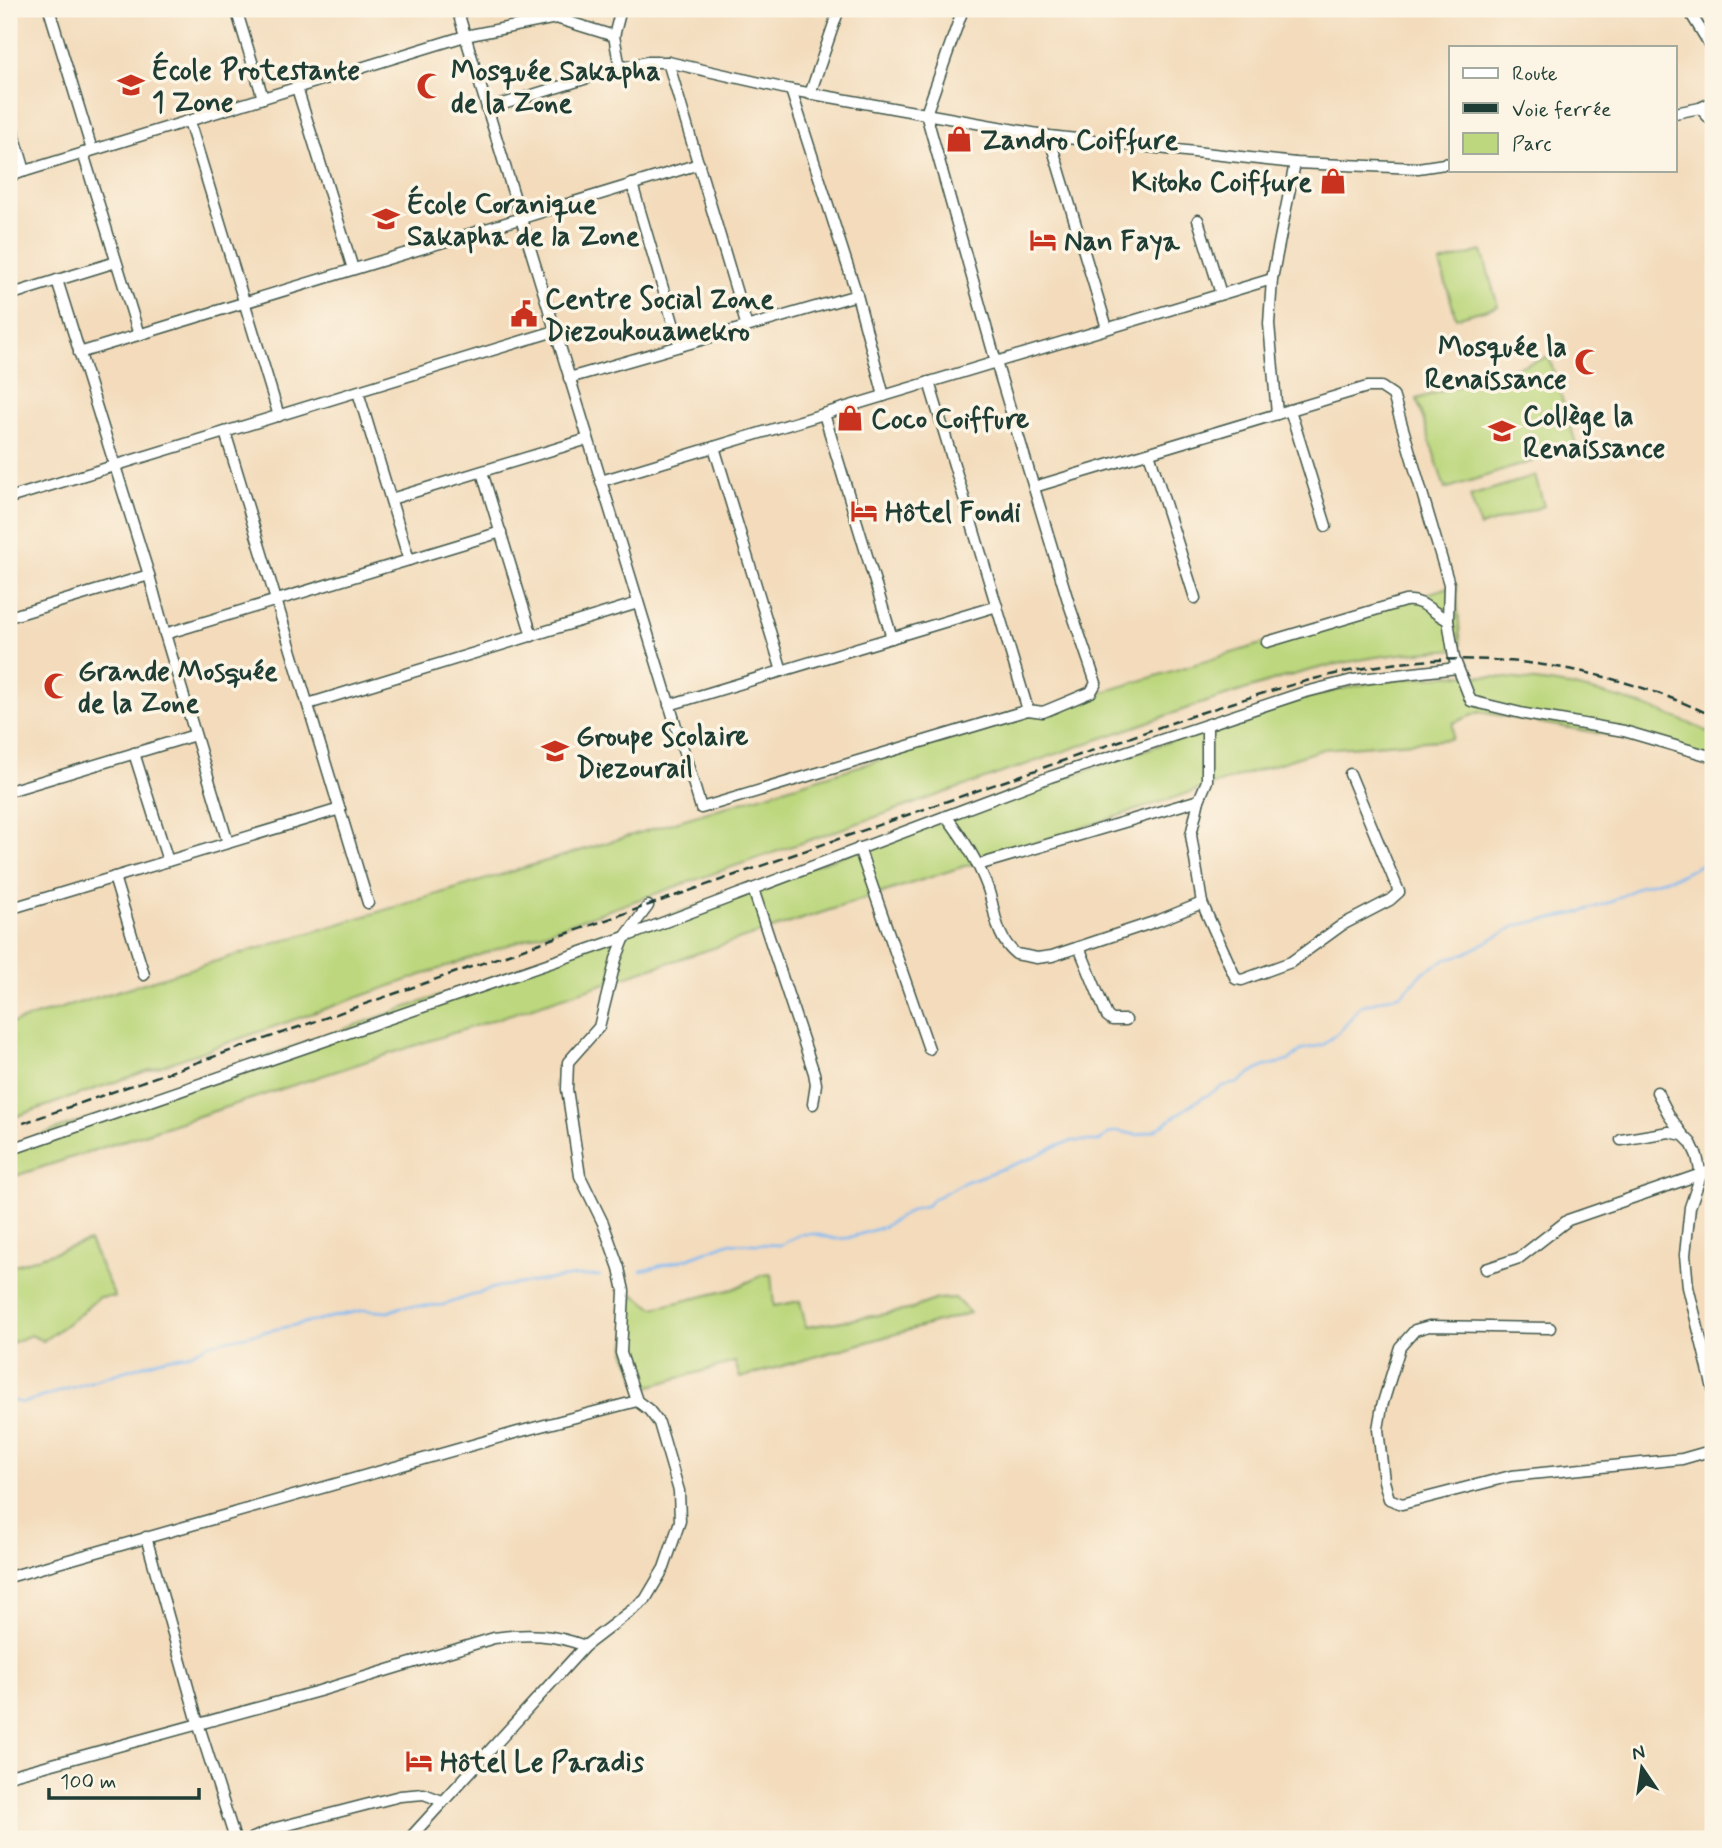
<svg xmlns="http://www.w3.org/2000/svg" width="1722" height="1848" font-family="Mynerve,sans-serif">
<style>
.green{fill:#bcd77d;stroke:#6e8a58;stroke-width:2}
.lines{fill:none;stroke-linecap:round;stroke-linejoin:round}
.stream{stroke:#80baf2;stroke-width:2.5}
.minor-casing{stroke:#3f5548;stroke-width:13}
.minor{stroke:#fff;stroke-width:10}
.rail{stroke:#1f3d34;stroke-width:2.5;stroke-dasharray:10 5;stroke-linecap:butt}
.labels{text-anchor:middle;stroke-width:7;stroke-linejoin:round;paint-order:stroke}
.poi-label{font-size:28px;font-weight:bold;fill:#1f3d34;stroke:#fcf5e5;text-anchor:start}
</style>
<rect width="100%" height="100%" fill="#fcf5e5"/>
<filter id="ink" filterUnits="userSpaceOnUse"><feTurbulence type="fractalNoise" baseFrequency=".0143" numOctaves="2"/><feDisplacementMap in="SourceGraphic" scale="14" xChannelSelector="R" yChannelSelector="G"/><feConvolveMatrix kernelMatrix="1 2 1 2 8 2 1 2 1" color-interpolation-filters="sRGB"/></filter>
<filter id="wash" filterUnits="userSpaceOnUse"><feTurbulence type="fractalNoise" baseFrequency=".00686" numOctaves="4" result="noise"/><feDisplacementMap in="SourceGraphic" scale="28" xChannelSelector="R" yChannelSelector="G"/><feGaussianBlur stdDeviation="1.57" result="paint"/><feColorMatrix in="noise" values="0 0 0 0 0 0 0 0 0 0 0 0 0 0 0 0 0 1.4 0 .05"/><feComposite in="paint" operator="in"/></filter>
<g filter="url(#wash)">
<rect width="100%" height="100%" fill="#f3dbbb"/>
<g class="green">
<polygon points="1482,251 1498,306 1456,318 1440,263"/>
<polygon points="1549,357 1577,447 1445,489 1417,399"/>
<polygon points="1535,476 1544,506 1480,527 1470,496"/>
<path d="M1456,585L1461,649C1425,651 1389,654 1354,661C1300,670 1249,689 1197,705L9,1119V1024Z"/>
<path d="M1461,675C1557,679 1626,693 1713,734V759L1647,742L1480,712L1453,723L1452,739L1323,749L9,1178V1146L1205,729C1255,713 1304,697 1355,686C1390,679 1426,677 1461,675Z"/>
<polygon points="89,1241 115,1297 99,1297 80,1314 43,1341 31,1335 9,1344 9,1267"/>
<polygon points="771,1274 774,1306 800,1301 806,1327 908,1310 937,1299 955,1298 970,1313 740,1378 735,1362 647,1387 643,1391 625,1351 633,1294 654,1308 733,1289 763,1275"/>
</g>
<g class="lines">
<g class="stream">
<polyline points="641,1271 686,1259 728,1243 780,1245 801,1234 815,1234 835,1239 848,1238 883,1227 913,1209 928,1205 933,1199 965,1182 1029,1159 1058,1145 1073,1141 1100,1141 1108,1134 1117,1131 1138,1135 1156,1130 1192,1104 1223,1086 1238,1083 1251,1073 1266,1066 1288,1061 1303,1049 1323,1045 1343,1028 1360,1006 1402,994 1425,971 1447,959 1466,953 1518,925 1578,913 1613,901 1640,886 1681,875 1713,858"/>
<polyline points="9,1400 23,1403 166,1358 188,1355 208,1344 364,1310 388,1312 401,1307 443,1305 497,1287 575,1276 600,1276"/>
</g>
</g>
</g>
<g filter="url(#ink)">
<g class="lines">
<g class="minor-casing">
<g id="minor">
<polyline points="49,9 92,150"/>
<polyline points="236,9 263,98"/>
<polyline points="457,9 701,808 1028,710 1043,712 1048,710 1091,692 1096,683 1069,604 996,362 926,114 963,9"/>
<polyline points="1688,9 1713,50"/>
<polyline points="556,18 614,36"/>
<polyline points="668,62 747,327"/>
<polyline points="620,68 614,36 621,9"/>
<polyline points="297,88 353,269"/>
<polyline points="791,90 857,295 884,396"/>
<polyline points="810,94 839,9"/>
<polyline points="1700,108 1713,122"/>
<polyline points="487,109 620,68 646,62 668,62 791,90 1049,136 1295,163 1418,168 1451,163"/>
<polyline points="1675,113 1700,108 1713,102"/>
<polyline points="9,117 25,171"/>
<polyline points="189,121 279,416"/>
<polyline points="1049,136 1107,328"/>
<polyline points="83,153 139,335"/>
<polyline points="9,176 465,36 556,18 558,9"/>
<polyline points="632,184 680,346"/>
<polyline points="1198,220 1221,294"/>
<polyline points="57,280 149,575 165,634 228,843"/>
<polyline points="9,295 116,262"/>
<polyline points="79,353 699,164"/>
<polyline points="569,378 857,295"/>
<polyline points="929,382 1028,710"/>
<polyline points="358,392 409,560"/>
<polyline points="1290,410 1326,526"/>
<polyline points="824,414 892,638"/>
<polyline points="1277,414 1269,324 1272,279 1295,163"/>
<polyline points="225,432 368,903"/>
<polyline points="714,447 782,671"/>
<polyline points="1149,453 1195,598"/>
<polyline points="482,472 532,636"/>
<polyline points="601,481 1272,279"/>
<polyline points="1034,487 1367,387 1381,387 1393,395 1449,584 1448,620 1454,658 1471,701 1525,714 1624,731 1713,757"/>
<polyline points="9,498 555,331"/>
<polyline points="391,499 588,439"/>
<polyline points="9,617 149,575"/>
<polyline points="165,634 501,532"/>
<path d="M1267,642L1405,601C1424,599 1432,613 1448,620"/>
<polyline points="308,704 638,603"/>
<polyline points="669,705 997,606"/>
<polyline points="1207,725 1207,781 1199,800 1191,835 1202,903 1236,979 1242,980 1291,962 1342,925 1390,900 1399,892 1350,774"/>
<polyline points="134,753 168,861"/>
<polyline points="9,791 195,735"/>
<path d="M946,816C963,838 977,859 987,886C996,910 994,936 1016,954L1037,958L1052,956L1160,920L1202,903"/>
<polyline points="859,848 929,1049"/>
<polyline points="978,865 1199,800"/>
<polyline points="114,877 144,975"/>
<polyline points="753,889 814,1073 816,1084 813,1104"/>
<polyline points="9,909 340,809"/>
<polyline points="1079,947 1107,1016 1112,1020 1126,1020"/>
<polyline points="1657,1092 1670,1117 1683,1135"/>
<polyline points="1621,1140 1669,1132 1683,1135 1691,1143 1697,1156 1701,1175 1690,1207 1685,1255 1688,1287 1713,1389"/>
<polyline points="9,1150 625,937 1050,777 1302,693 1353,680 1457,668"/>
<polyline points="1486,1269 1519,1258 1568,1220 1713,1170"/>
<polyline points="1550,1328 1429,1326 1415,1330 1400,1347 1382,1406 1378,1429 1384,1481 1389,1499 1402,1504 1511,1476 1682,1459 1710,1451 1713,1447"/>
<polyline points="146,1537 198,1723 235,1839"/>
<polyline points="9,1577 518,1432 637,1401"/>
<path d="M9,1776L319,1691L494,1638C527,1633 554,1634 585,1646"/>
<polyline points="251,1839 276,1828 400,1796 424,1794 442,1801"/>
<polyline points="409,1839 585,1646 645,1600 664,1568 680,1521 679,1491 659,1423 649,1410 637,1401 621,1353 624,1291 619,1268 603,1223 580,1176 567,1089 568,1062 599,1027 616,959 625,937 648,906"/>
</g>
</g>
<use href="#minor" class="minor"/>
<path class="rail" d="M9,1128L1200,713C1251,697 1302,680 1354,670C1476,646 1601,663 1713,716"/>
</g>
</g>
<defs>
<g id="school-bare" transform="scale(2.1)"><path d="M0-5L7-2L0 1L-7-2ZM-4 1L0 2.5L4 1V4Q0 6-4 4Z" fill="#c8321e" stroke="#fcf5e5" stroke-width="2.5" paint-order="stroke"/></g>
<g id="mosque-bare" transform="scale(2.1)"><path d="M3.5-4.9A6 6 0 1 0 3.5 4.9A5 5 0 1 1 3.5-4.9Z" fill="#c8321e" stroke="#fcf5e5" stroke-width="2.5" paint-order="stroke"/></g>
<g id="shop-bare" transform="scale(2.1)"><path d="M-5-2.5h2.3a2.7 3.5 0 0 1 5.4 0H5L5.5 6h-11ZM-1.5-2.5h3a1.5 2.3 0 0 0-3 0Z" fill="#c8321e" stroke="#fcf5e5" stroke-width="2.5" paint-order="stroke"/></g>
<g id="hotel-bare" transform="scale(2.1)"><path d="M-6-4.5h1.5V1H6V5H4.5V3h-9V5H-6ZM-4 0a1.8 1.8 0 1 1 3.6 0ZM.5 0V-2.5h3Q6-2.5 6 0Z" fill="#c8321e" stroke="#fcf5e5" stroke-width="2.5" paint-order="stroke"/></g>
<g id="civic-bare" transform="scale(2.1)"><path d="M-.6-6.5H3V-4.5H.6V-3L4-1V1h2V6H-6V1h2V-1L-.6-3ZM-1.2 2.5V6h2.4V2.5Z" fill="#c8321e" stroke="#fcf5e5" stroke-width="2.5" paint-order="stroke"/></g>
</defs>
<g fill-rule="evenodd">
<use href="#school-bare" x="131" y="85"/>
<use href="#mosque-bare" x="430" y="86"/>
<use href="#shop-bare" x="959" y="139"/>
<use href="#shop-bare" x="1333" y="181"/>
<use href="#school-bare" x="386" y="219"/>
<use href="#hotel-bare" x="1043" y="240"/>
<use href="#civic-bare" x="524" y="314"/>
<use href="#mosque-bare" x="1588" y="362"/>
<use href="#shop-bare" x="850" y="418"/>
<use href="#school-bare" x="1502" y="431"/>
<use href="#hotel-bare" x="864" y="511"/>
<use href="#mosque-bare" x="57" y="686"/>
<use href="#school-bare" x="555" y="751"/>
<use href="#hotel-bare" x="419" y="1761"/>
</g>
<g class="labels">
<g class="poi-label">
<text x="152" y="79">École Protestante<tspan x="152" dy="32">1 Zone</tspan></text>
<text x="451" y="80">Mosquée Sakapha<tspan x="451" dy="32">de la Zone</tspan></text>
<text x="980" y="149">Zandro Coiffure</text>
<text x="1312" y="191" text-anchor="end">Kitoko Coiffure</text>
<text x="407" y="213">École Coranique<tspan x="407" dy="32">Sakapha de la Zone</tspan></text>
<text x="1064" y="250">Nan Faya</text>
<text x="545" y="308">Centre Social Zone<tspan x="545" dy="32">Diezoukouamekro</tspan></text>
<text x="1567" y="356" text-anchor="end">Mosquée la<tspan x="1567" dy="32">Renaissance</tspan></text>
<text x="1523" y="425">Collège la<tspan x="1523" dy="32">Renaissance</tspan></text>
<text x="871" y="428">Coco Coiffure</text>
<text x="885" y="521">Hôtel Fondi</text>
<text x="78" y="680">Grande Mosquée<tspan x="78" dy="32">de la Zone</tspan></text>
<text x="576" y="745">Groupe Scolaire<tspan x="576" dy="32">Diezourail</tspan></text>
<text x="440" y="1771">Hôtel Le Paradis</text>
</g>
</g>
<rect width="1722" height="1848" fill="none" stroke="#fcf5e5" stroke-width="35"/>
<rect x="1449" y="46" width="228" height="126" fill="#fcf5e5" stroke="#a4ab9e" stroke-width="2"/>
<rect x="1463" y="68" width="35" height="10" fill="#ffffff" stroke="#a4ab9e" stroke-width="2"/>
<text x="1512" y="80" font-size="21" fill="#1f3d34">Route</text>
<rect x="1463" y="103" width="35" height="10" fill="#1f3d34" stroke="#a4ab9e" stroke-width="2"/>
<text x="1512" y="116" font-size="21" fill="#1f3d34">Voie ferrée</text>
<rect x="1463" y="133" width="35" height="21" fill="#bcd77d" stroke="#a4ab9e" stroke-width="2"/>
<text x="1512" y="150" font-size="21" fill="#1f3d34">Parc</text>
<g transform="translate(1642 1768) rotate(347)" stroke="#fcf5e5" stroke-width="5" paint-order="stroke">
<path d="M0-5L12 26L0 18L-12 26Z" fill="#1f3d34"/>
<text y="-10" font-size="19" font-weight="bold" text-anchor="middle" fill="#1f3d34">N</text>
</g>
<path d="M49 1788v10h150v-10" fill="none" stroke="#1f3d34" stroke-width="3.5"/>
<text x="60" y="1788" font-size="21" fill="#1f3d34" stroke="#fcf5e5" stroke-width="5" paint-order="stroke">100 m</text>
</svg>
